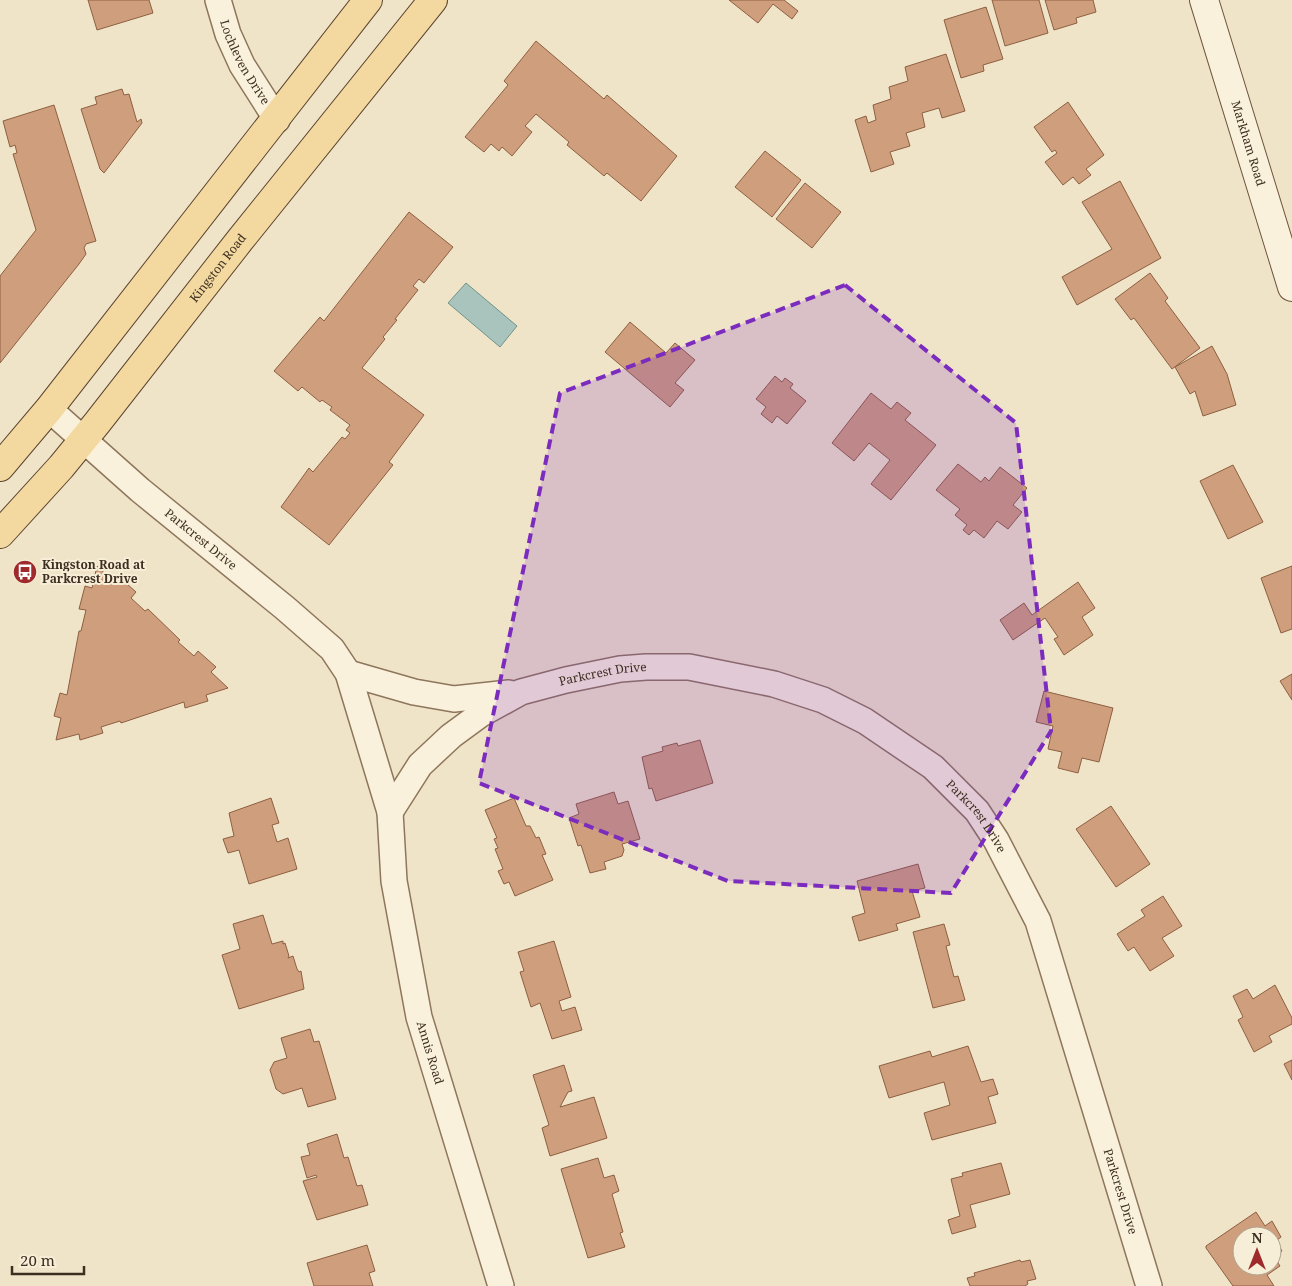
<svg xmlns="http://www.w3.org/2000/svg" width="1292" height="1286" font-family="'Noto Serif',serif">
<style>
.water{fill:#a9c4bc;stroke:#6f938a}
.building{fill:#cf9f7d;stroke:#8d5f41;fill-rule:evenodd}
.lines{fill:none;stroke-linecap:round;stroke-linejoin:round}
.street-casing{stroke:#8d765c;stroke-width:28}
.secondary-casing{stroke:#6f573f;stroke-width:30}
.primary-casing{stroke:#5b4430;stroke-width:30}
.street{stroke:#faf1dc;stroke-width:25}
.secondary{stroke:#faf1dc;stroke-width:28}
.primary{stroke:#f3d9a0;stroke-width:28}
.marked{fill:#7b2cbf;fill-opacity:0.2;stroke:#7b2cbf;stroke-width:4;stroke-dasharray:10 6;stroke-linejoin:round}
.labels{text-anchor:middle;stroke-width:4;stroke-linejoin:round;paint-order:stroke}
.street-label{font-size:12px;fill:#3d2e20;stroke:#f7eed8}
.poi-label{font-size:12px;font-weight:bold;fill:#3d2e20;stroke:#f7eed8;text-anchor:start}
</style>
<rect width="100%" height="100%" fill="#f0e4c8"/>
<polygon class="water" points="466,283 517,326 500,347 448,303"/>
<g class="building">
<polygon points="88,0 149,0 153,13 97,30"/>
<polygon points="729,0 784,0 798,11 792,19 773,4 758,23"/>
<polygon points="992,0 1039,0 1048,33 1005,46"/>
<polygon points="1045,0 1093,0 1096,12 1076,18 1077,23 1054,30"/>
<polygon points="986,7 1003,59 983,65 984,71 961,78 944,20"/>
<polygon points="536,41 604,99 607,95 677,156 641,201 607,173 604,176 567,145 569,142 536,114 525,126 532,132 512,156 502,147 499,151 491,144 484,152 465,137 508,85 504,81"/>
<polygon points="946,54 965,111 942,118 939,108 922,113 925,127 906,133 910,146 890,152 894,164 871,172 855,120 866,116 868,123 876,120 873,105 891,99 889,87 908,81 905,67"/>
<polygon points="122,89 124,95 129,94 137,122 141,119 142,123 104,173 100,169 81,109 97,104 95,97"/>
<polygon points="1068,102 1104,155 1086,169 1091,175 1079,184 1073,177 1063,185 1045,162 1057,153 1055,150 1052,152 1034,127"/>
<polygon points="54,105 96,241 86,244 84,248 86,254 79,264 0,363 0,276 36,230 13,154 17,153 15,145 10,147 3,121"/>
<polygon points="765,151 801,180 772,217 735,187"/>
<polygon points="1120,181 1161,258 1077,305 1062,277 1112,249 1082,202"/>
<polygon points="805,183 841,212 812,248 776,219"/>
<polygon points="409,212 453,247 424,283 419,279 413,286 418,290 395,319 397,320 383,337 385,339 362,368 424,415 389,462 393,465 329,545 281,507 309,468 313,472 342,437 345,439 350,433 346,430 350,425 330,410 332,407 322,400 320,402 302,387 298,391 274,371 320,317 324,321"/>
<polygon points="1150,273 1168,298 1165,301 1200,348 1172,369 1134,318 1131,320 1115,299"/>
<polygon points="630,322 666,353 675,343 695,360 675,383 684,390 670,407 605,352"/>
<polygon points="1212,346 1227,374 1236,405 1203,416 1195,391 1190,394 1175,367"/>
<polygon points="775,376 782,382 785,378 793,384 790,388 806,401 787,424 777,416 772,423 761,414 766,407 756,399"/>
<polygon points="871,393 891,409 897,402 911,413 905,420 936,445 891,500 871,484 890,460 869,443 854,461 832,443"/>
<polygon points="958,464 981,482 985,477 989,481 1000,467 1027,488 1013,505 1022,512 1008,529 997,521 984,538 974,530 969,535 963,530 967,525 955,515 960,509 936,490"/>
<polygon points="1233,465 1263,522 1228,539 1200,481"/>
<polygon points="97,566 113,581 118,576 136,592 131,598 145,611 148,609 180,640 178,642 194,656 198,651 216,667 211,672 228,688 206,695 208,701 185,708 184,702 121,723 120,721 101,727 103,733 80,740 79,734 56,740 61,718 54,716 60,693 67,695 79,631 81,631 86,610 79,609 85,586 92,588"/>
<polygon points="1292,566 1292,629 1281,633 1261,578"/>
<polygon points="1078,582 1095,608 1082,617 1093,635 1064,655 1054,639 1058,637 1045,618 1013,640 1000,620 1024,603 1032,615"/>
<polygon points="1292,674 1292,700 1280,681"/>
<polygon points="1044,691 1113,708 1099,762 1082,758 1078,773 1058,768 1062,752 1048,749 1053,726 1036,722"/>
<polygon points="700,740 713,783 656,801 652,788 649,789 642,757 663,751 662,747 677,743 678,746"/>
<polygon points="614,792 618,804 628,801 640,839 622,844 624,850 622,856 604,862 606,869 590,873 581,845 578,846 569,818 579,814 576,804"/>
<polygon points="271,798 279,823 272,825 277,842 288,838 297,869 249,884 239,850 228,853 223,839 234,836 229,813"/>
<polygon points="514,798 526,826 530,826 536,838 539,837 546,854 542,855 553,880 515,896 509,882 504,884 498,871 503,869 495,849 498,848 494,839 497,838 485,810"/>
<polygon points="1111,806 1150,864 1116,887 1076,829"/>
<polygon points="918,864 925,888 912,891 920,917 896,924 898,930 859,941 852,917 865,913 857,881"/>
<polygon points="1163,896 1182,926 1162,938 1174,956 1150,971 1134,947 1128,951 1117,934 1145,916 1141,910"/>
<polygon points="263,915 272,944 283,941 283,944 285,943 289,956 288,958 293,956 297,969 299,972 301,971 304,989 239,1009 222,955 240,949 233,924"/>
<polygon points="944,924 950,945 946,946 954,977 958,976 965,1000 933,1008 913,932"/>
<polygon points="554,941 571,997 559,1001 562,1011 575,1007 582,1030 552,1039 540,1003 531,1007 520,972 524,971 518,952"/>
<polygon points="1275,985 1292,1018 1292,1024 1269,1036 1272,1042 1254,1052 1238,1020 1243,1017 1233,996 1247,989 1253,999"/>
<polygon points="310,1029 314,1042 319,1041 336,1099 308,1107 302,1088 283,1094 276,1089 270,1070 274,1062 287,1058 281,1038"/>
<polygon points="968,1046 981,1082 993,1079 998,1094 988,1097 996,1123 932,1140 924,1113 950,1105 944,1082 889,1098 879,1066 930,1051 932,1057"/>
<polygon points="1292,1060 1292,1080 1284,1064"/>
<polygon points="564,1065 572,1091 568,1092 560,1107 594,1097 607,1138 550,1156 542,1128 549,1125 533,1075"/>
<polygon points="337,1134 344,1158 348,1157 357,1186 362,1185 368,1205 317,1220 303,1181 317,1177 316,1175 307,1178 301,1157 310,1155 307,1144"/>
<polygon points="598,1158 604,1178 614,1175 619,1191 612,1194 623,1232 620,1233 625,1247 588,1258 561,1169"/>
<polygon points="1001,1163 1010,1194 970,1205 976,1227 952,1234 948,1220 960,1216 951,1179 963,1176 962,1173"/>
<path d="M1256,1212L1265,1226L1272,1221L1281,1237L1276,1241L1282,1251L1274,1257L1280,1266L1267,1275L1274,1286H1233L1206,1248V1246ZM1242,1236H1272V1266H1242Z"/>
<polygon points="367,1245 375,1271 369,1273 373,1286 314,1286 307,1263"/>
<polygon points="1020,1260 1021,1262 1030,1260 1036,1279 1027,1281 1028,1284 1025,1286 970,1286 967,1278 975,1276 974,1273"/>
</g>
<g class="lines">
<g class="street-casing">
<g id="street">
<path id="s1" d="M218,0L228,34L242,65L277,120"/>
<path id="s2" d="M49,409L140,490L285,608L332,649L348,673L390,812L394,881L419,1017L501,1286"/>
<polyline points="348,673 414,692 454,699 509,693"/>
<path id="s3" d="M390,812L420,765L451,736L481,714L521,692L566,680L620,669L646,667H689L774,684L823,700L865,721L933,767L977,811L996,840L1038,921L1149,1286"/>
</g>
</g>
<g class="secondary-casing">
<g id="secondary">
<path id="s4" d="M1204,0L1292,287"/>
</g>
</g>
<g class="primary-casing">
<g id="primary">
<polyline points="0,467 49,409 368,0"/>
<path id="s5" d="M0,534L61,467L97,423L240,240L433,0"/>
</g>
</g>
<use href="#street" class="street"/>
<use href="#secondary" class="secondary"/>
<use href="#primary" class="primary"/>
</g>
<path class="marked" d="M845,285L1016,423L1051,731L951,893L728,881L479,783L560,393Z"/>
<defs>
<g id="bus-disc" transform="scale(1.25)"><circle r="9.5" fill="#9e2a2b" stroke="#f7eed8"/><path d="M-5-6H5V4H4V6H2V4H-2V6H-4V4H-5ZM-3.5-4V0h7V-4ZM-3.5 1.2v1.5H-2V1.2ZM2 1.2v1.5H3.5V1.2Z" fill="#fff"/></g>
</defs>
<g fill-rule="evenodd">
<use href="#bus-disc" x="25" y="572"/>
</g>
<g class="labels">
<g class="street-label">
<text dy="4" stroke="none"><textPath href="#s1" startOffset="68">Lochleven Drive</textPath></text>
<text dy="4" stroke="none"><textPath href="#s4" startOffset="150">Markham Road</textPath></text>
<text dy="4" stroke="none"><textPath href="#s5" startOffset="344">Kingston Road</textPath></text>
<text dy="4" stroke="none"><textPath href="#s2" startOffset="200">Parkcrest Drive</textPath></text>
<text dy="4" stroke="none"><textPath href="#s3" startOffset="265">Parkcrest Drive</textPath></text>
<text dy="4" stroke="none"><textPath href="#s3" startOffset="685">Parkcrest Drive</textPath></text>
<text dy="4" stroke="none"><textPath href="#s2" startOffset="790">Annis Road</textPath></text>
<text dy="4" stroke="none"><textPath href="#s3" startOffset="1090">Parkcrest Drive</textPath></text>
</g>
<g class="poi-label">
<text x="42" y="569">Kingston Road at<tspan x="42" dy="14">Parkcrest Drive</tspan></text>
</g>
</g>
<g transform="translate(1257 1251)"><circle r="24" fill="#f7eed8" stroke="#ada18e"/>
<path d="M0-4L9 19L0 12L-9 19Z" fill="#9e2a2b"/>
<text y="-8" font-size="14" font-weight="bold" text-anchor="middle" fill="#3d2e20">N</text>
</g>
<path d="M12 1266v8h72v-8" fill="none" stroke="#3d2e20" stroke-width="2.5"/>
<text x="20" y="1266" font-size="15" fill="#3d2e20" stroke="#f7eed8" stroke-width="4" paint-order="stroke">20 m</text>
</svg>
